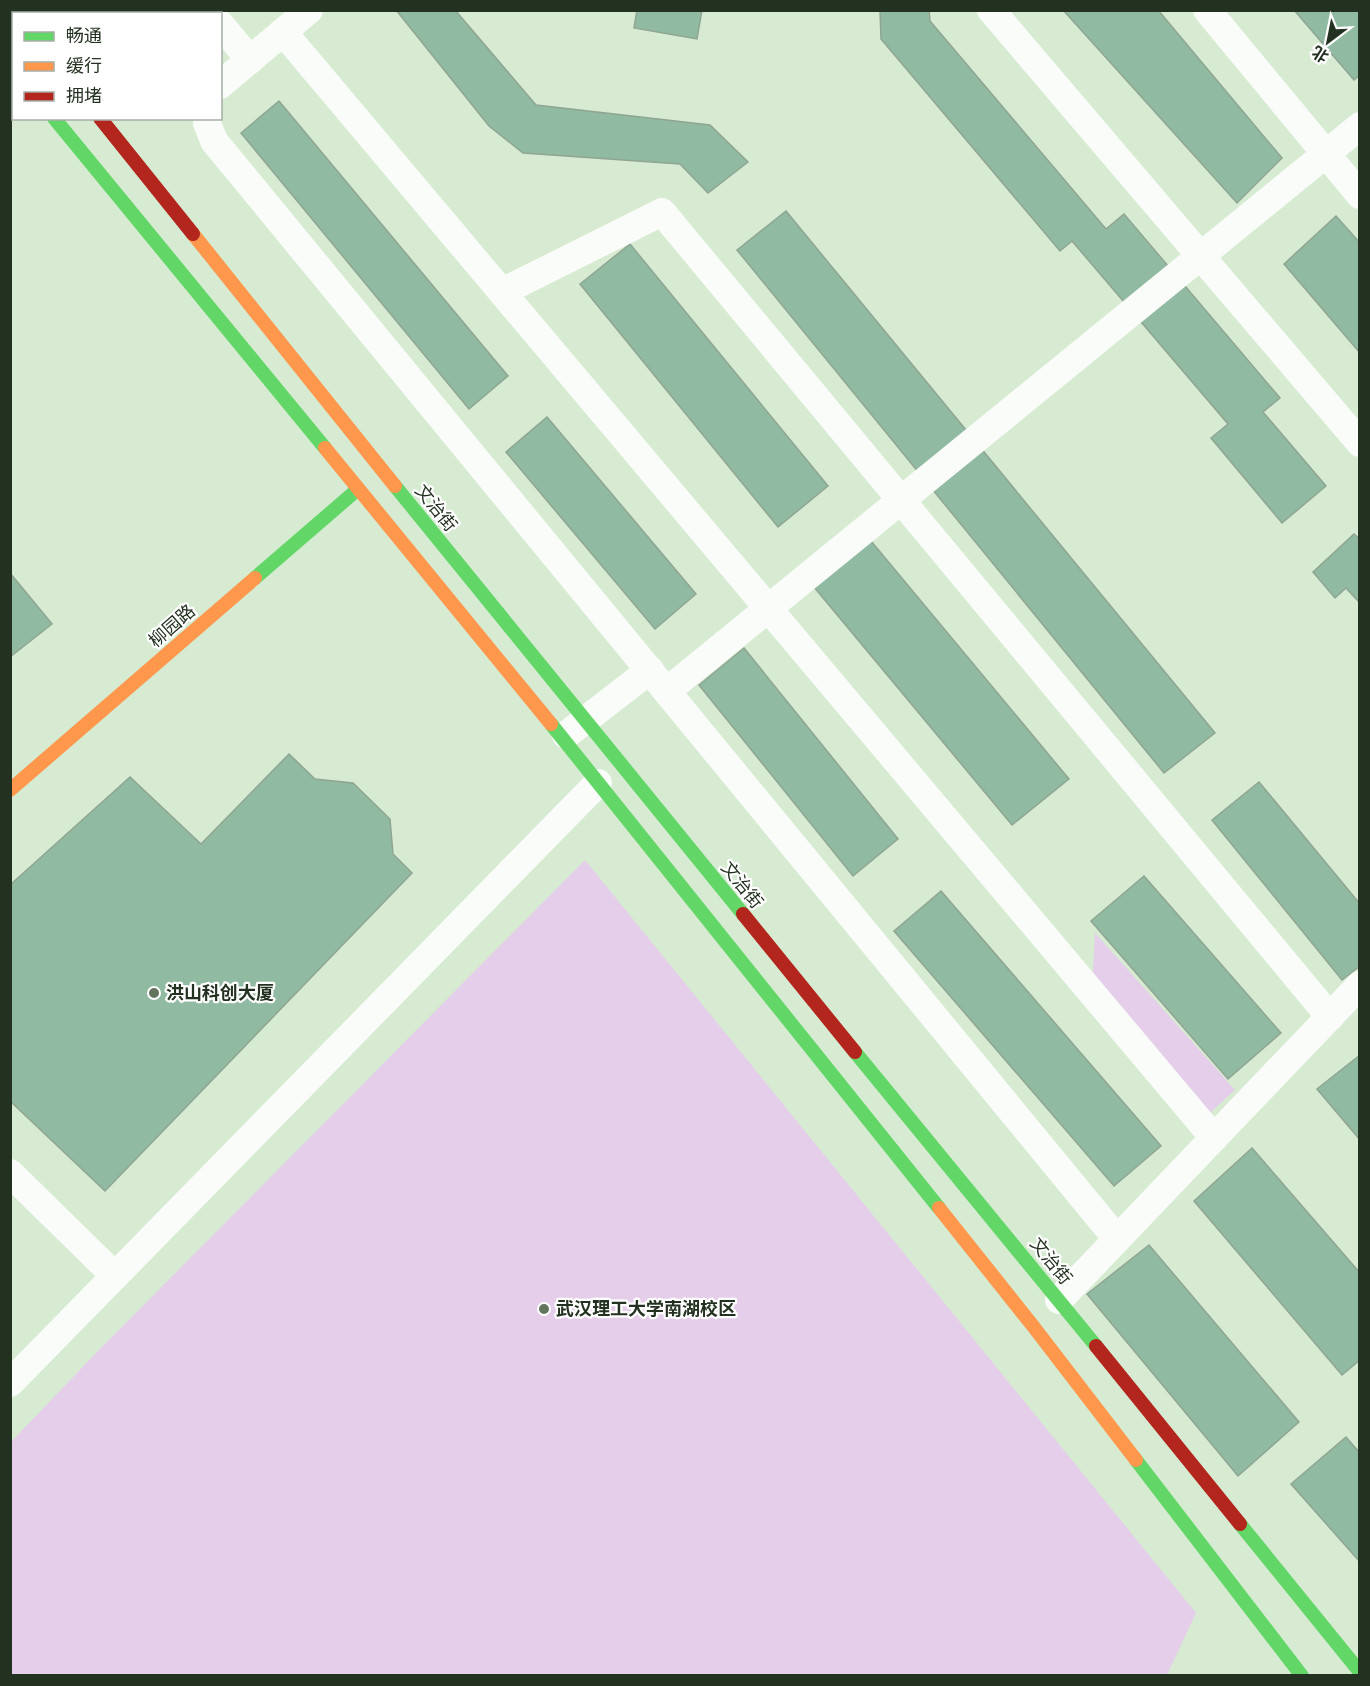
<svg xmlns="http://www.w3.org/2000/svg" width="1370" height="1686" font-family="Figtree,'Noto Sans SC',sans-serif">
<style>
.green{fill:#e5ceea}
.building{fill:#90baa1;stroke:#90a593;stroke-width:1.5}
.lines{fill:none;stroke-linecap:round;stroke-linejoin:round}
.street{stroke:#f9fcf8;stroke-width:28}
.fast{stroke:#63d668;stroke-width:14}
.slow{stroke:#ff974d;stroke-width:14}
.jam{stroke:#b3261e;stroke-width:14}
.poi-dot{fill:#62735e;stroke:#fff;stroke-width:2}
.labels{text-anchor:middle;stroke-width:4.5;stroke-linejoin:round;paint-order:stroke}
.street-label{font-size:18px;fill:#233220;stroke:#fff}
.poi-label{font-size:18px;font-weight:bold;fill:#233220;stroke:#fff;text-anchor:start}
</style>
<rect width="100%" height="100%" fill="#d6ebd1"/>
<g class="green">
<polygon points="585,860 1196,1613 1167,1675 11,1675 11,1442 97,1352"/>
<polygon points="1095,933 1235,1090 1194,1127 1091,1012"/>
</g>
<g class="building">
<polygon points="67,10 151,10 154,14 69,14"/>
<polygon points="396,10 455,10 536,105 710,125 748,162 708,193 680,164 523,153 489,126"/>
<polygon points="637,10 702,10 697,39 634,28"/>
<polygon points="880,10 929,10 930,21 1106,229 1124,214 1280,398 1263,412 1326,486 1282,523 1211,438 1228,424 1072,241 1060,251 881,39"/>
<polygon points="1063,10 1158,10 1282,158 1237,203"/>
<polygon points="1294,10 1360,10 1360,75 1354,80"/>
<polygon points="279,101 508,376 469,409 241,133"/>
<polygon points="786,211 1215,733 1164,773 737,250"/>
<polygon points="1336,216 1360,243 1360,353 1284,264"/>
<polygon points="630,244 828,486 778,527 580,284"/>
<polygon points="547,417 696,594 655,629 506,452"/>
<polygon points="1354,534 1360,539 1360,603 1346,588 1335,598 1313,572"/>
<polygon points="871,541 1069,779 1012,825 814,587"/>
<polygon points="10,573 52,624 10,657"/>
<polygon points="744,648 898,839 853,876 699,685"/>
<polygon points="289,754 315,779 353,783 390,819 393,854 412,873 105,1191 10,1101 10,885 130,777 201,844"/>
<polygon points="1259,782 1360,904 1360,966 1342,980 1212,820"/>
<polygon points="1144,876 1281,1033 1228,1079 1091,921"/>
<polygon points="941,891 1161,1146 1114,1186 894,931"/>
<polygon points="1360,1055 1360,1140 1317,1089"/>
<polygon points="1252,1148 1360,1273 1360,1360 1342,1375 1194,1201"/>
<polygon points="1149,1245 1299,1422 1238,1476 1087,1294"/>
<polygon points="1346,1437 1360,1453 1360,1562 1291,1484"/>
</g>
<g class="lines">
<g class="street">
<polyline points="991,10 1360,443"/>
<polyline points="1207,10 1360,195"/>
<polyline points="220,24 250,60"/>
<polyline points="283,32 1214,1138"/>
<polyline points="220,85 309,10"/>
<polyline points="207,118 207,123 214,141 1117,1239"/>
<polyline points="502,292 662,212 1330,1017"/>
<polyline points="667,691 1360,126"/>
<polyline points="566,735 650,670"/>
<polyline points="10,1173 115,1276"/>
<polyline points="1059,1300 1360,985"/>
<polyline points="10,1383 598,783"/>
</g>
<g class="fast">
<polyline points="13,10 15,14"/>
<polyline points="10,65 14,69"/>
<polyline points="54,118 325,448"/>
<polyline points="395,486 743,914"/>
<polyline points="255,578 358,489"/>
<polyline points="551,724 939,1208"/>
<polyline points="855,1052 1096,1346"/>
<polyline points="1136,1460 1302,1676"/>
<polyline points="1240,1524 1360,1672"/>
</g>
<g class="slow">
<polyline points="193,234 395,486"/>
<polyline points="325,448 551,724"/>
<polyline points="10,790 255,578"/>
<polyline points="939,1208 1033,1326 1136,1460"/>
</g>
<g class="jam">
<polyline points="100,118 193,234"/>
<polyline points="743,914 855,1052"/>
<polyline points="1096,1346 1240,1524"/>
</g>
</g>
<g class="poi-dot">
<circle cx="154" cy="993" r="6"/>
<circle cx="544" cy="1309" r="6"/>
</g>
<g class="labels">
<g class="street-label">
<text transform="translate(436 508) rotate(51)" y="6">文治街</text>
<text transform="translate(172 626) rotate(-41)" y="6">柳园路</text>
<text transform="translate(742 885) rotate(51)" y="6">文治街</text>
<text transform="translate(1051 1261) rotate(51)" y="6">文治街</text>
</g>
<g class="poi-label">
<text x="166" y="999">洪山科创大厦</text>
<text x="556" y="1315">武汉理工大学南湖校区</text>
</g>
</g>
<rect width="1370" height="1686" fill="none" stroke="#233220" stroke-width="24"/>
<rect x="12" y="12" width="210" height="108" fill="#ffffff" stroke="#a7ada6" stroke-width="1.5"/>
<rect x="24" y="32" width="30" height="9" fill="#63d668" stroke="#a7ada6" stroke-width="1.5"/>
<text x="66" y="42" font-size="18" fill="#233220">畅通</text>
<rect x="24" y="62" width="30" height="9" fill="#ff974d" stroke="#a7ada6" stroke-width="1.5"/>
<text x="66" y="72" font-size="18" fill="#233220">缓行</text>
<rect x="24" y="92" width="30" height="9" fill="#b3261e" stroke="#a7ada6" stroke-width="1.5"/>
<text x="66" y="102" font-size="18" fill="#233220">拥堵</text>
<g transform="translate(1328 42) rotate(212)" stroke="#ffffff" stroke-width="4.5" paint-order="stroke">
<path d="M0-4.5L10 22L0 15L-10 22Z" fill="#233220"/>
<text y="-9" font-size="16" font-weight="bold" text-anchor="middle" fill="#233220">北</text>
</g>
</svg>
